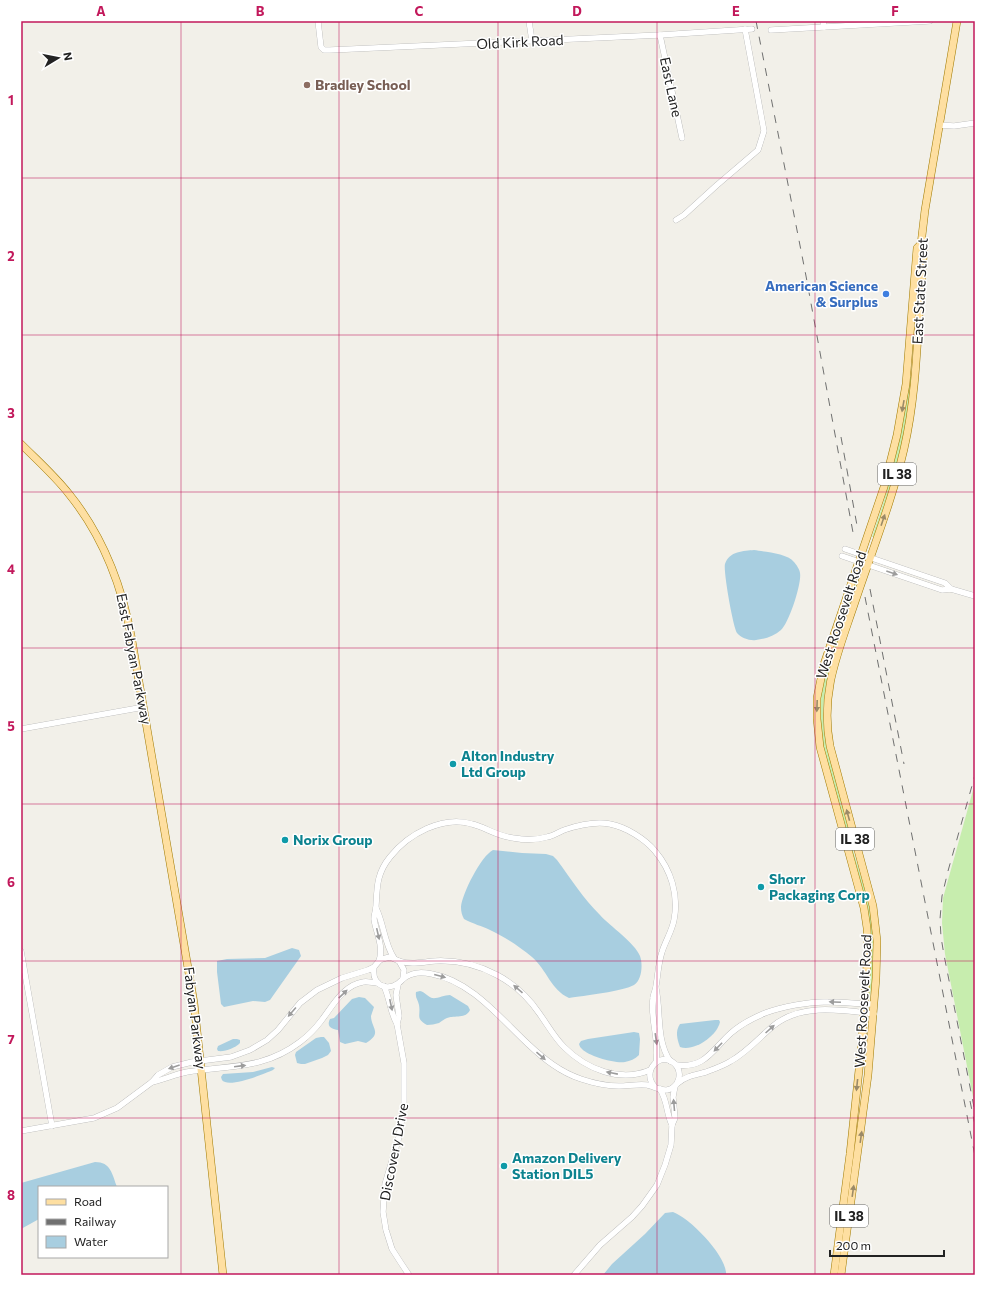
<svg xmlns="http://www.w3.org/2000/svg" width="996" height="1296" font-family="Commissioner,sans-serif">
<style>
.grass{fill:#c7edae}
.water{fill:#a8cee0}
.lines{fill:none;stroke-linecap:round;stroke-linejoin:round}
.minor-casing{stroke:#a9a9a9;stroke-width:6}
.major-casing{stroke:#a07a00;stroke-width:8}
.minor{stroke:#fff;stroke-width:5.5}
.major{stroke:#fedfa1;stroke-width:7}
.rail{stroke:#707070;stroke-width:1;stroke-dasharray:8 8;stroke-linecap:butt}
.oneway{fill:#9b8a68}
.oneway2{fill:#9c9c9c}
.grid{fill:none;stroke:#c2185b;stroke-width:1;stroke-opacity:0.55}
.education-dot{fill:#8d6e63;stroke:#fff;stroke-width:1.5}
.shop-dot{fill:#3f7fe0;stroke:#fff;stroke-width:1.5}
.culture-dot{fill:#0f9aa8;stroke:#fff;stroke-width:1.5}
.labels{text-anchor:middle;stroke-width:3;stroke-linejoin:round;paint-order:stroke}
.shield{fill:#fff;stroke:#646464;stroke-width:1}
.shield-label{font-size:13px;font-weight:bold;fill:#222}
.street-label{font-size:14px;fill:#222;stroke:#fff}
.education-label{font-size:14px;font-weight:bold;fill:#785e54;stroke:#fff;text-anchor:start}
.shop-label{font-size:14px;font-weight:bold;fill:#366cbe;stroke:#fff;text-anchor:end}
.culture-label{font-size:14px;font-weight:bold;fill:#0d838f;stroke:#fff;text-anchor:start}
.neatline{fill:none;stroke:#c2185b;stroke-width:1.5}
.grid-label{font-size:13px;text-anchor:middle;font-weight:bold;fill:#c2185b}
</style>
<rect width="100%" height="100%" fill="#f2f0e9"/>
<g class="grass">
<path d="M910,377H912C910,400 907,424 902,447C895,478 884,507 874,537H872C877,521 883,506 887,490C897,452 903,415 910,377Z"/>
<polygon points="854,583 856,584 828,675 824,699 823,712 824,729 849,829 845,830 824,751 820,729 820,696 824,674"/>
<polygon points="975,783 975,1107 945,954 942,923 943,898"/>
<polygon points="850,847 852,847 871,910 873,924 874,969 870,996 868,1002 871,950"/>
</g>
<g class="water">
<path d="M754,550C765,552 787,553 794,562C796,564 800,570 800,573C802,583 789,623 781,630C774,636 765,639 756,640C750,641 741,638 737,633C733,627 723,570 725,564C729,551 744,551 754,550Z"/>
<path d="M493,850L522,853L546,854L553,856L557,860C571,879 583,898 600,915C610,926 635,943 640,956C643,964 642,980 634,985C624,991 583,996 569,998C551,990 547,970 532,957C520,947 505,937 490,930C482,926 473,924 464,919C462,915 461,912 461,907C462,894 481,856 493,850Z"/>
<polygon points="292,948 299,950 301,956 270,1000 265,1002 253,1001 224,1007 221,1004 217,972 217,961 227,959 265,958"/>
<path d="M420,991C425,992 427,996 432,998C437,999 444,995 450,995L468,1006L470,1010C466,1019 455,1015 447,1018C444,1019 442,1021 439,1023C435,1024 431,1025 427,1025C415,1018 421,1016 419,1005C418,1000 415,998 416,992Z"/>
<path d="M359,997L365,998L374,1007C373,1010 372,1013 371,1016C371,1028 383,1033 366,1043L358,1041L345,1044L340,1042L338,1030C332,1029 326,1027 330,1019L334,1018L352,999Z"/>
<path d="M715,1020H719L720,1022C717,1036 694,1052 680,1047C677,1039 675,1031 680,1024Z"/>
<path d="M634,1032L639,1033L640,1039L639,1055C635,1059 630,1061 625,1062C616,1064 588,1056 582,1049C580,1047 580,1047 579,1044L581,1041L588,1039Z"/>
<polygon points="321,1037 324,1037 329,1043 331,1051 328,1055 322,1058 305,1064 301,1064 297,1063 295,1055 296,1052 316,1038"/>
<path d="M233,1039H237L240,1040V1043C235,1048 225,1052 218,1051L217,1049L218,1046Z"/>
<path d="M272,1067L275,1068L273,1070C264,1074 234,1086 225,1082C222,1081 222,1080 221,1077L223,1074L253,1072Z"/>
<path d="M95,1162C111,1162 112,1174 117,1187H39V1219L21,1229V1183Z"/>
<path d="M673,1212C690,1218 728,1257 726,1275H603L612,1264L645,1234L665,1213Z"/>
</g>
<g class="lines">
<g class="minor-casing">
<g id="minor">
<polyline points="318,21 321,47 324,50 330,50 660,35 752,29"/>
<polyline points="529,21 532,41"/>
<polyline points="823,21 824,27"/>
<polyline points="771,30 930,21"/>
<polyline points="660,35 682,138"/>
<polyline points="939,125 954,126 975,123"/>
<polyline points="676,220 684,215 717,185 758,150 764,131 745,29"/>
<polyline points="845,549 945,583 951,589"/>
<polyline points="842,556 942,590 951,589 975,596"/>
<polyline points="21,729 144,707"/>
<path d="M376,908C384,924 384,943 394,958"/>
<polyline points="21,951 52,1126"/>
<path d="M379,961C384,946 376,933 374,919C374,914 376,911 376,906C377,886 377,873 390,857C408,834 443,815 472,824C487,828 497,836 513,838C524,840 537,840 547,837C553,836 559,832 564,830C579,825 595,821 610,824C626,827 645,839 655,851C671,870 679,895 674,920C672,931 665,942 662,952C658,964 658,975 656,986C656,990 653,994 653,998C650,1020 660,1041 656,1063"/>
<path d="M399,961C411,965 422,962 435,961C456,960 478,965 497,975C514,984 528,997 539,1013C547,1024 554,1037 564,1047C586,1069 620,1083 650,1070"/>
<path d="M403,979C412,972 421,972 432,974C471,981 500,1018 528,1044C544,1059 560,1072 581,1079C593,1083 606,1086 619,1086C628,1086 637,1084 647,1085C654,1086 659,1091 667,1090C679,1088 683,1073 675,1064C661,1050 640,1071 655,1087"/>
<polyline points="398,985 396,995 399,1016 397,1024 404,1063 404,1104 399,1137 385,1184 383,1212 386,1230 392,1249 401,1263 409,1275"/>
<path d="M384,986C390,999 390,1012 397,1024"/>
<path d="M656,988C661,1012 656,1040 670,1061"/>
<path d="M676,1065C705,1069 712,1050 731,1033C740,1025 753,1018 765,1013C781,1007 811,1001 828,1002C843,1002 859,1004 874,1004"/>
<path d="M152,1082C164,1080 175,1074 187,1072C229,1065 263,1070 300,1042C308,1036 315,1029 321,1021C332,1007 343,985 363,982C368,981 373,983 378,983"/>
<path d="M678,1083C686,1076 695,1075 706,1072C714,1069 723,1066 731,1061C747,1052 759,1038 773,1026C801,1003 841,1010 874,1014"/>
<path d="M660,1089C668,1102 666,1113 672,1125"/>
<path d="M21,1131L94,1118L117,1108L152,1082L158,1075L172,1067L192,1062L231,1057L250,1050L267,1040L278,1030L300,1003L317,990L342,978L368,970L374,967L379,961L382,959L390,957L399,961L404,970L403,979C391,993 371,988 374,967"/>
<polyline points="574,1275 600,1245 632,1217 642,1206 657,1185 665,1165 671,1145 672,1125 675,1118 673,1097 675,1086"/>
</g>
</g>
<g class="major-casing">
<g id="major">
<path d="M21,444C37,460 55,476 69,494C103,536 121,583 131,635L194,1003L223,1275"/>
<polyline points="834,1275 850,1154 862,1042 868,949 867,928 864,908 820,747 817,719 817,698 824,664 884,487 897,435 906,384 917,248 921,244"/>
<path d="M841,1275L868,1075L876,978L877,941L873,906L830,746C820,692 838,653 855,602C872,551 892,501 904,449C919,384 917,316 924,250L921,244L925,210L957,21"/>
</g>
</g>
<use href="#minor" class="minor"/>
<use href="#major" class="major"/>
<g class="rail">
<polyline points="756,21 806,276 854,538"/>
<polyline points="841,437 858,531"/>
<polyline points="870,589 904,764"/>
<polyline points="865,597 975,1156"/>
<polyline points="970,1101 975,1125"/>
<polyline points="974,1107 944,955 941,937 940,919 942,896 948,871 975,775"/>
</g>
</g>
<defs><path id="oneway-solid" d="M-6-.8H1V-3.2L6.5 0L1 3.2V.8H-6Z"/></defs>
<g class="oneway">
<use href="#oneway-solid" transform="translate(903 406) rotate(100)"/>
<use href="#oneway-solid" transform="translate(883 520) rotate(-71)"/>
<use href="#oneway-solid" transform="translate(817 706) rotate(92)"/>
<use href="#oneway-solid" transform="translate(848 815) rotate(-105)"/>
<use href="#oneway-solid" transform="translate(857 1085) rotate(96)"/>
<use href="#oneway-solid" transform="translate(861 1137) rotate(-82)"/>
<use href="#oneway-solid" transform="translate(853 1191) rotate(-82)"/>
</g>
<g class="oneway2">
<use href="#oneway-solid" transform="translate(892 573) rotate(19)"/>
<use href="#oneway-solid" transform="translate(378 934) rotate(77)"/>
<use href="#oneway-solid" transform="translate(440 976) rotate(15)"/>
<use href="#oneway-solid" transform="translate(518 989) rotate(-139)"/>
<use href="#oneway-solid" transform="translate(343 994) rotate(-44)"/>
<use href="#oneway-solid" transform="translate(835 1002) rotate(-177)"/>
<use href="#oneway-solid" transform="translate(391 1005) rotate(78)"/>
<use href="#oneway-solid" transform="translate(292 1012) rotate(131)"/>
<use href="#oneway-solid" transform="translate(770 1029) rotate(-42)"/>
<use href="#oneway-solid" transform="translate(656 1039) rotate(82)"/>
<use href="#oneway-solid" transform="translate(718 1047) rotate(134)"/>
<use href="#oneway-solid" transform="translate(541 1056) rotate(41)"/>
<use href="#oneway-solid" transform="translate(240 1066) rotate(-7)"/>
<use href="#oneway-solid" transform="translate(174 1067) rotate(161)"/>
<use href="#oneway-solid" transform="translate(612 1073) rotate(-169)"/>
<use href="#oneway-solid" transform="translate(674 1105) rotate(-95)"/>
</g>
<path class="grid" d="M181,21V1275M339,21V1275M498,21V1275M657,21V1275M815,21V1275M21,178H975M21,335H975M21,492H975M21,648H975M21,804H975M21,961H975M21,1118H975"/>
<circle class="education-dot" cx="307" cy="85" r="4"/>
<circle class="shop-dot" cx="886" cy="294" r="4"/>
<g class="culture-dot">
<circle cx="453" cy="764" r="4"/>
<circle cx="285" cy="840" r="4"/>
<circle cx="761" cy="887" r="4"/>
<circle cx="504" cy="1166" r="4"/>
</g>
<g class="labels">
<g class="shield">
<rect x="878" y="463" width="38" height="22" rx="3"/>
<rect x="836" y="828" width="38" height="22" rx="3"/>
<rect x="830" y="1205" width="38" height="22" rx="3"/>
</g>
<g class="shield-label">
<text x="897" y="479">IL 38</text>
<text x="855" y="844">IL 38</text>
<text x="849" y="1221">IL 38</text>
</g>
<g class="street-label">
<text transform="translate(520 42) rotate(-3)" y="5">Old Kirk Road</text>
<text transform="translate(671 87) rotate(78)" y="5">East Lane</text>
<text transform="translate(920 291) rotate(-87)" y="5">East State Street</text>
<text transform="translate(841 615) rotate(-72)" y="5">West Roosevelt Road</text>
<text transform="translate(134 659) rotate(79)" y="5">East Fabyan Parkway</text>
<text transform="translate(863 1001) rotate(-87)" y="5">West Roosevelt Road</text>
<text transform="translate(195 1018) rotate(83)" y="5">Fabyan Parkway</text>
<text transform="translate(394 1152) rotate(-79)" y="5">Discovery Drive</text>
</g>
<g class="education-label">
<text x="315" y="90">Bradley School</text>
</g>
<g class="shop-label">
<text x="878" y="291">American Science<tspan x="878" dy="16">&amp; Surplus</tspan></text>
</g>
<g class="culture-label">
<text x="461" y="761">Alton Industry<tspan x="461" dy="16">Ltd Group</tspan></text>
<text x="293" y="845">Norix Group</text>
<text x="769" y="884">Shorr<tspan x="769" dy="16">Packaging Corp</tspan></text>
<text x="512" y="1163">Amazon Delivery<tspan x="512" dy="16">Station DIL5</tspan></text>
</g>
</g>
<rect width="996" height="1296" fill="none" stroke="#ffffff" stroke-width="44"/>
<rect x="38" y="1186" width="130" height="72" fill="#ffffff" stroke="#a7a7a7"/>
<rect x="46" y="1199" width="20" height="6" fill="#fedfa1" stroke="#a7a7a7"/>
<text x="74" y="1206" font-size="12" fill="#222222">Road</text>
<rect x="46" y="1219" width="20" height="6" fill="#707070" stroke="#a7a7a7"/>
<text x="74" y="1226" font-size="12" fill="#222222">Railway</text>
<rect x="46" y="1236" width="20" height="12" fill="#a8cee0" stroke="#a7a7a7"/>
<text x="74" y="1246" font-size="12" fill="#222222">Water</text>
<g transform="translate(58 58) rotate(80)" stroke="#ffffff" stroke-width="3" paint-order="stroke">
<path d="M0-3L7 15L0 10L-7 15Z" fill="#222222"/>
<text y="-6" font-size="11" font-weight="bold" text-anchor="middle" fill="#222222">N</text>
</g>
<path d="M830 1250v6h114v-6" fill="none" stroke="#222222" stroke-width="2"/>
<text x="836" y="1250" font-size="12" fill="#222222" stroke="#ffffff" stroke-width="3" paint-order="stroke">200 m</text>
<rect x="22" y="22" width="952" height="1252" class="neatline"/>
<g class="grid-label">
<text x="101" y="16">A</text>
<text x="260" y="16">B</text>
<text x="419" y="16">C</text>
<text x="577" y="16">D</text>
<text x="736" y="16">E</text>
<text x="895" y="16">F</text>
<text x="11" y="105">1</text>
<text x="11" y="261">2</text>
<text x="11" y="418">3</text>
<text x="11" y="574">4</text>
<text x="11" y="731">5</text>
<text x="11" y="887">6</text>
<text x="11" y="1044">7</text>
<text x="11" y="1200">8</text>
</g>
</svg>
